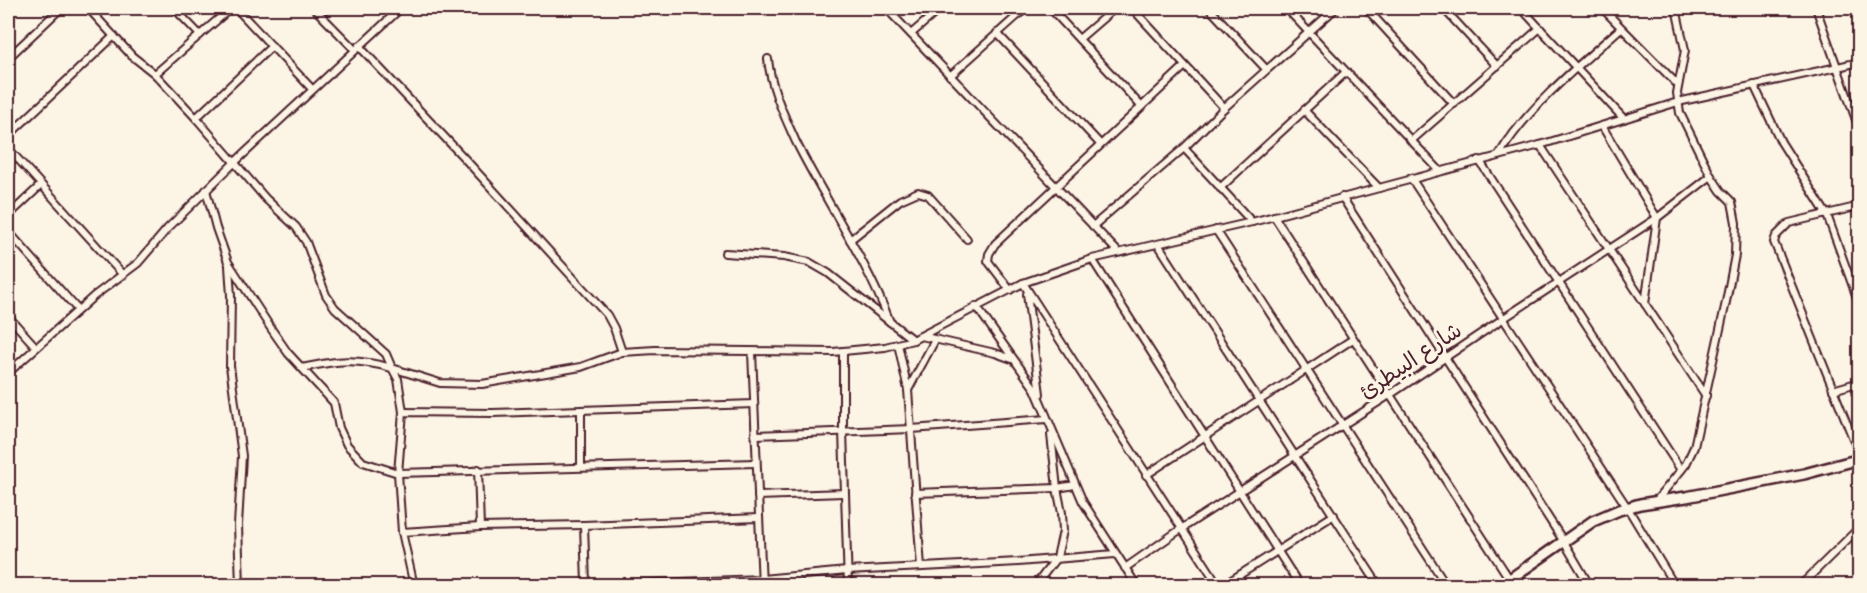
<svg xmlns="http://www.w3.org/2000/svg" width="1867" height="593" font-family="'Patrick Hand','Playpen Sans Arabic',sans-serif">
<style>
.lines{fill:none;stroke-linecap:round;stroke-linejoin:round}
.street-casing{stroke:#4a1f2b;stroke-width:10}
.secondary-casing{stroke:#4a1f2b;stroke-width:14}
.street{stroke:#fcf5e5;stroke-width:6}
.secondary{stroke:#fcf5e5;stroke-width:9}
.labels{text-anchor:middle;stroke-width:6;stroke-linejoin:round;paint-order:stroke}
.street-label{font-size:22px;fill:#4a1f2b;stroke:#fcf5e5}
</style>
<rect width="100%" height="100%" fill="#fcf5e5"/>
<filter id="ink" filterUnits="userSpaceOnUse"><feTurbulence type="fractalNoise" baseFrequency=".0167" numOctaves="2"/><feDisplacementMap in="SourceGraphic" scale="12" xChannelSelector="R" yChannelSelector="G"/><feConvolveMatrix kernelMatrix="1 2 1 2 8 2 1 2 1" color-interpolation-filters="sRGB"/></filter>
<g filter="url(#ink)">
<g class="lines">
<g class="street-casing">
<g id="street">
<polyline points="88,8 132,56 155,74 196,118 266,199 296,227 306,242 326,295 335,308 386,354 392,368 440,383 482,384 581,367 622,352 655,350 833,352 885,347 913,340 1023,283 1092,259 1252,222 1379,188 1540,145 1678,102 1860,62"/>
<polyline points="174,8 200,35"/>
<polyline points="236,8 312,89"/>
<polyline points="314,8 355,50"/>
<polyline points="886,8 1118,252"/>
<polyline points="1050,8 1141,106"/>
<polyline points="1132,8 1224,108"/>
<polyline points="1209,8 1266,69"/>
<polyline points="1286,8 1439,170"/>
<polyline points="1366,8 1454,104"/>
<polyline points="1443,8 1497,66"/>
<polyline points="1521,8 1624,119"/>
<polyline points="1602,8 1678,85"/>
<polyline points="1816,8 1860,131"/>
<polyline points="997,33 1100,144"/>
<polyline points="911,34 941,8"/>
<polyline points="1079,39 1115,8"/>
<polyline points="359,46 465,159 607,315 614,328 622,352"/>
<polyline points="8,58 61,8"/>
<path d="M768,59C771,89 784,115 796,142C826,202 866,259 890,322"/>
<polyline points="155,74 231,8"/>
<polyline points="950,76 1026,8"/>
<polyline points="1754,85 1781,142 1827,215 1860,306"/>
<polyline points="1304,110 1379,188"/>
<polyline points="196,118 272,46"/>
<polyline points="1602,126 1657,218 1645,304"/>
<polyline points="8,136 114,36"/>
<polyline points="1411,141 1540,28"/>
<polyline points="1540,145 1706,396"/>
<polyline points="8,148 123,275"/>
<polyline points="1184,148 1252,222"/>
<path d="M1499,155C1526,109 1581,63 1621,28"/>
<polyline points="1479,160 1681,470"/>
<polyline points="1411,178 1627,507 1675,586"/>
<polyline points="1220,188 1346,72"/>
<polyline points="206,190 216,228 228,262 272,330 288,353 334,403 339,428 347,445 363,462 398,473 756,463"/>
<polyline points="1342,197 1564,542 1590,586"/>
<polyline points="1860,206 1789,223 1776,236 1774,242 1860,456"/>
<polyline points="8,216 41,185"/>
<polyline points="1274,216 1514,586"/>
<polyline points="1093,226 1184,148 1224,108 1336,8"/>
<polyline points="1216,230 1447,586"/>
<polyline points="8,231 78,310"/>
<polyline points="850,240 900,200 918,192 928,195 967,239"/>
<polyline points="1158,244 1379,586"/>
<polyline points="725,253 784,257 809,262 828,273 913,340"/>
<polyline points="1092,259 1300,586"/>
<polyline points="229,266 231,296 230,366 242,456 238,525 240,586"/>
<polyline points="1023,283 1219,586"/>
<polyline points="1010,290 988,261 989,254 995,244 1185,66"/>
<polyline points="1027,294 1040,394"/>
<polyline points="976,306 1035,389 1083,502 1137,586"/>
<polyline points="8,316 36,347"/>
<polyline points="921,336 995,353 1012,359"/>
<polyline points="898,344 908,390 921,567"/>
<polyline points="843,351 843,431 848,586"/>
<polyline points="752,352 762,586"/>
<path d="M302,368C339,360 356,358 392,368L398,379L403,412"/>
<polyline points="8,373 94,296 138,263 168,228 234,163 401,8"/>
<polyline points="908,390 935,340"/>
<polyline points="1833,390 1860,382"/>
<polyline points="581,411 581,467"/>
<polyline points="755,435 911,429 1047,419"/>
<polyline points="478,469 480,527"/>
<polyline points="1146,475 1353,339"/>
<polyline points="915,493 1057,488 1075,485"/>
<polyline points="758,496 844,493"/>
<polyline points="1656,501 1686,464 1694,447 1726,302 1735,255 1736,223 1732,202 1721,191 1711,176 1680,113 1677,93 1685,50 1676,8"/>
<polyline points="584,525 586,584"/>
<polyline points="402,532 480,527 584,525 758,518"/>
<polyline points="1125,568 1181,529 1391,394 1504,318 1657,218 1711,176"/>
<polyline points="414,586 402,532 398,473 403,412 493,413 754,404"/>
<polyline points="571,586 762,579 847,571 1018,562 1115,554"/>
<polyline points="1035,586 1057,557 1063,531 1062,513 1057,488 1051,435"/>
<polyline points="1222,586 1334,515"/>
<polyline points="1800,586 1860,527"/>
</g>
</g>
<g class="secondary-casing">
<polyline id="secondary" points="1500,586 1593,521 1619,510 1640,504 1686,497 1804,474 1860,459"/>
</g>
<use href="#street" class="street"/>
<use href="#secondary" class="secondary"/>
</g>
</g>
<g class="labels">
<g class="street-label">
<text transform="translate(1410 360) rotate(-34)" y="8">شارع البيطرئ</text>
</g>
</g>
<rect width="1867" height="593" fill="none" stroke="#fcf5e5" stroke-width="30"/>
<rect x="15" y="15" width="1837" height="563" fill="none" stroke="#4a1f2b" stroke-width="2" filter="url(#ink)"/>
</svg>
